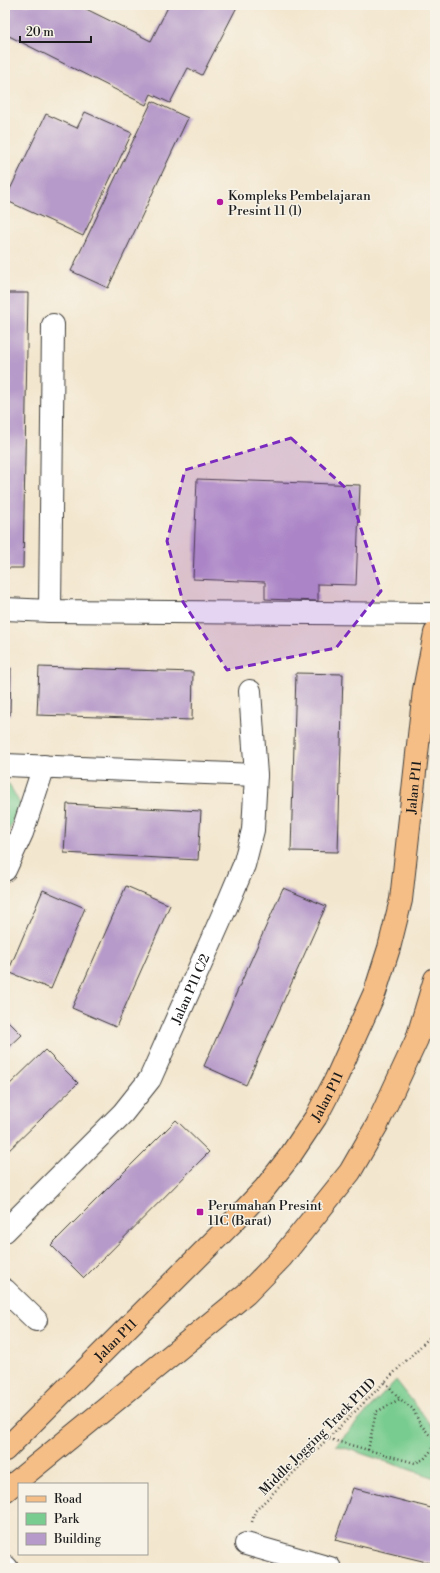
<svg xmlns="http://www.w3.org/2000/svg" width="440" height="1573" font-family="'Libre Bodoni',serif">
<style>
.green{fill:#78cc8f;stroke:#4a7456}
.building{fill:#b69ac9}
.lines{fill:none;stroke-linecap:round;stroke-linejoin:round}
.minor-casing{stroke:#3c3a37;stroke-width:24}
.major-casing{stroke:#3c3a37;stroke-width:24}
.path{stroke:#3c3a37;stroke-width:2.5;stroke-dasharray:1 3;stroke-linecap:butt}
.minor{stroke:#fff;stroke-width:22}
.major{stroke:#f6be87;stroke-width:22}
.marked{fill:#7b2cbf;fill-opacity:0.2;stroke:#7b2cbf;stroke-width:3;stroke-dasharray:8 5;stroke-linejoin:round}
.poi-dot{fill:#b5179e;stroke:#f7f3e8;stroke-width:1.5}
.labels{text-anchor:middle;stroke-width:3;stroke-linejoin:round;paint-order:stroke}
.poi-label{font-size:13px;fill:#1c1c1c;stroke:#f7f3e8;text-anchor:start}
.street-label{font-size:13px;fill:#1c1c1c;stroke:#f7f3e8}
</style>
<rect width="100%" height="100%" fill="#f7f3e8"/>
<filter id="ink" filterUnits="userSpaceOnUse"><feTurbulence type="fractalNoise" baseFrequency=".025" numOctaves="2"/><feDisplacementMap in="SourceGraphic" scale="8" xChannelSelector="R" yChannelSelector="G"/><feConvolveMatrix kernelMatrix="1 2 1 2 8 2 1 2 1" color-interpolation-filters="sRGB"/></filter>
<filter id="wash" filterUnits="userSpaceOnUse"><feTurbulence type="fractalNoise" baseFrequency=".012" numOctaves="4" result="noise"/><feDisplacementMap in="SourceGraphic" scale="16" xChannelSelector="R" yChannelSelector="G"/><feGaussianBlur stdDeviation="0.9" result="paint"/><feColorMatrix in="noise" values="0 0 0 0 0 0 0 0 0 0 0 0 0 0 0 0 0 1.4 0 .05"/><feComposite in="paint" operator="in"/></filter>
<g filter="url(#wash)">
<rect width="100%" height="100%" fill="#f3e6ce"/>
<g class="green">
<polygon points="5,784 9,784 20,804 5,839"/>
<polygon points="396,1380 435,1430 435,1478 336,1445"/>
</g>
<g id="blocks">
<g class="building">
<polygon points="5,5 78,5 151,41 169,5 238,5 202,75 188,68 170,103 151,94 146,105 5,34"/>
<polygon points="152,101 188,118 108,288 71,271"/>
<polygon points="85,112 132,133 83,236 5,200 46,114 77,128"/>
<polygon points="5,293 28,293 23,568 5,568"/>
<polygon points="197,479 360,485 356,585 318,584 318,601 265,599 265,582 193,579"/>
<polygon points="5,667 11,668 10,715 5,715"/>
<polygon points="39,667 193,672 192,720 37,715"/>
<polygon points="296,673 343,674 338,852 291,851"/>
<polygon points="67,804 201,811 198,860 64,853"/>
<polygon points="126,886 170,905 116,1027 72,1008"/>
<polygon points="283,888 326,906 246,1085 204,1066"/>
<polygon points="43,890 85,908 51,989 8,972"/>
<polygon points="5,1018 22,1035 5,1051"/>
<polygon points="45,1050 78,1083 5,1154 5,1089"/>
<polygon points="176,1120 209,1152 84,1278 51,1245"/>
<polygon points="353,1488 435,1509 435,1564 335,1540"/>
</g>
</g>
</g>
<g filter="url(#ink)">
<use href="#blocks" fill-opacity="0" stroke="#3c3a37" stroke-width="1"/>
<g class="lines">
<g class="minor-casing">
<g id="minor">
<polyline points="5,609 50,611 435,614"/>
<polyline points="50,611 53,325"/>
<polyline points="5,765 256,775"/>
<polyline points="5,870 22,833 44,766"/>
<path id="s1" d="M5,1231L123,1113L150,1079L228,903L244,865L253,830L256,775L250,691"/>
<polyline points="5,1290 36,1320"/>
<polyline points="246,1544 330,1568"/>
<polyline points="5,1566 7,1568"/>
</g>
</g>
<g class="major-casing">
<g id="major">
<path id="s2" d="M5,1450L234,1221L265,1188L290,1156L316,1117L335,1081L375,992L389,948L401,900L424,690L435,633"/>
<polyline points="5,1491 246,1294 281,1258 350,1172 377,1125 417,1039 435,979"/>
</g>
</g>
<g class="path">
<polyline points="385,1382 400,1399"/>
<polyline points="329,1439 415,1463 424,1459 435,1446"/>
<polyline points="368,1450 376,1412 400,1399 413,1409 420,1424 429,1434 435,1437"/>
<polyline points="252,1522 255,1511 435,1332"/>
</g>
<use href="#minor" class="minor"/>
<use href="#major" class="major"/>
</g>
</g>
<path class="marked" d="M291,438L349,491L381,591L336,648L227,670L183,602L167,541L185,470Z"/>
<g class="poi-dot">
<circle cx="220" cy="202" r="4"/>
<rect x="196" y="1208" width="8" height="8" rx="2"/>
</g>
<g class="labels">
<g class="poi-label">
<text x="228" y="200">Kompleks Pembelajaran<tspan x="228" dy="15">Presint 11 (1)</tspan></text>
<text x="208" y="1210">Perumahan Presint<tspan x="208" dy="15">11C (Barat)</tspan></text>
</g>
<g class="street-label">
<text dy="5" stroke="none"><textPath href="#s2" startOffset="804">Jalan P11</textPath></text>
<text dy="5" stroke="none"><textPath href="#s1" startOffset="309">Jalan P11 C/2</textPath></text>
<text dy="5" stroke="none"><textPath href="#s2" startOffset="480">Jalan P11</textPath></text>
<text dy="5" stroke="none"><textPath href="#s2" startOffset="156">Jalan P11</textPath></text>
<text transform="translate(317 1436) rotate(-45)" y="5">Middle Jogging Track P11D</text>
</g>
</g>
<rect width="440" height="1573" fill="none" stroke="#f7f3e8" stroke-width="20"/>
<rect x="18" y="1483" width="130" height="72" fill="#f7f3e8" stroke="#9f9d96"/>
<rect x="26" y="1496" width="20" height="6" fill="#f6be87" stroke="#9f9d96"/>
<text x="54" y="1503" font-size="12" fill="#1c1c1c">Road</text>
<rect x="26" y="1513" width="20" height="12" fill="#78cc8f" stroke="#9f9d96"/>
<text x="54" y="1523" font-size="12" fill="#1c1c1c">Park</text>
<rect x="26" y="1533" width="20" height="12" fill="#b69ac9" stroke="#9f9d96"/>
<text x="54" y="1543" font-size="12" fill="#1c1c1c">Building</text>
<path d="M20 36v6h71v-6" fill="none" stroke="#1c1c1c" stroke-width="2"/>
<text x="26" y="36" font-size="12" fill="#1c1c1c" stroke="#f7f3e8" stroke-width="3" paint-order="stroke">20 m</text>
</svg>
